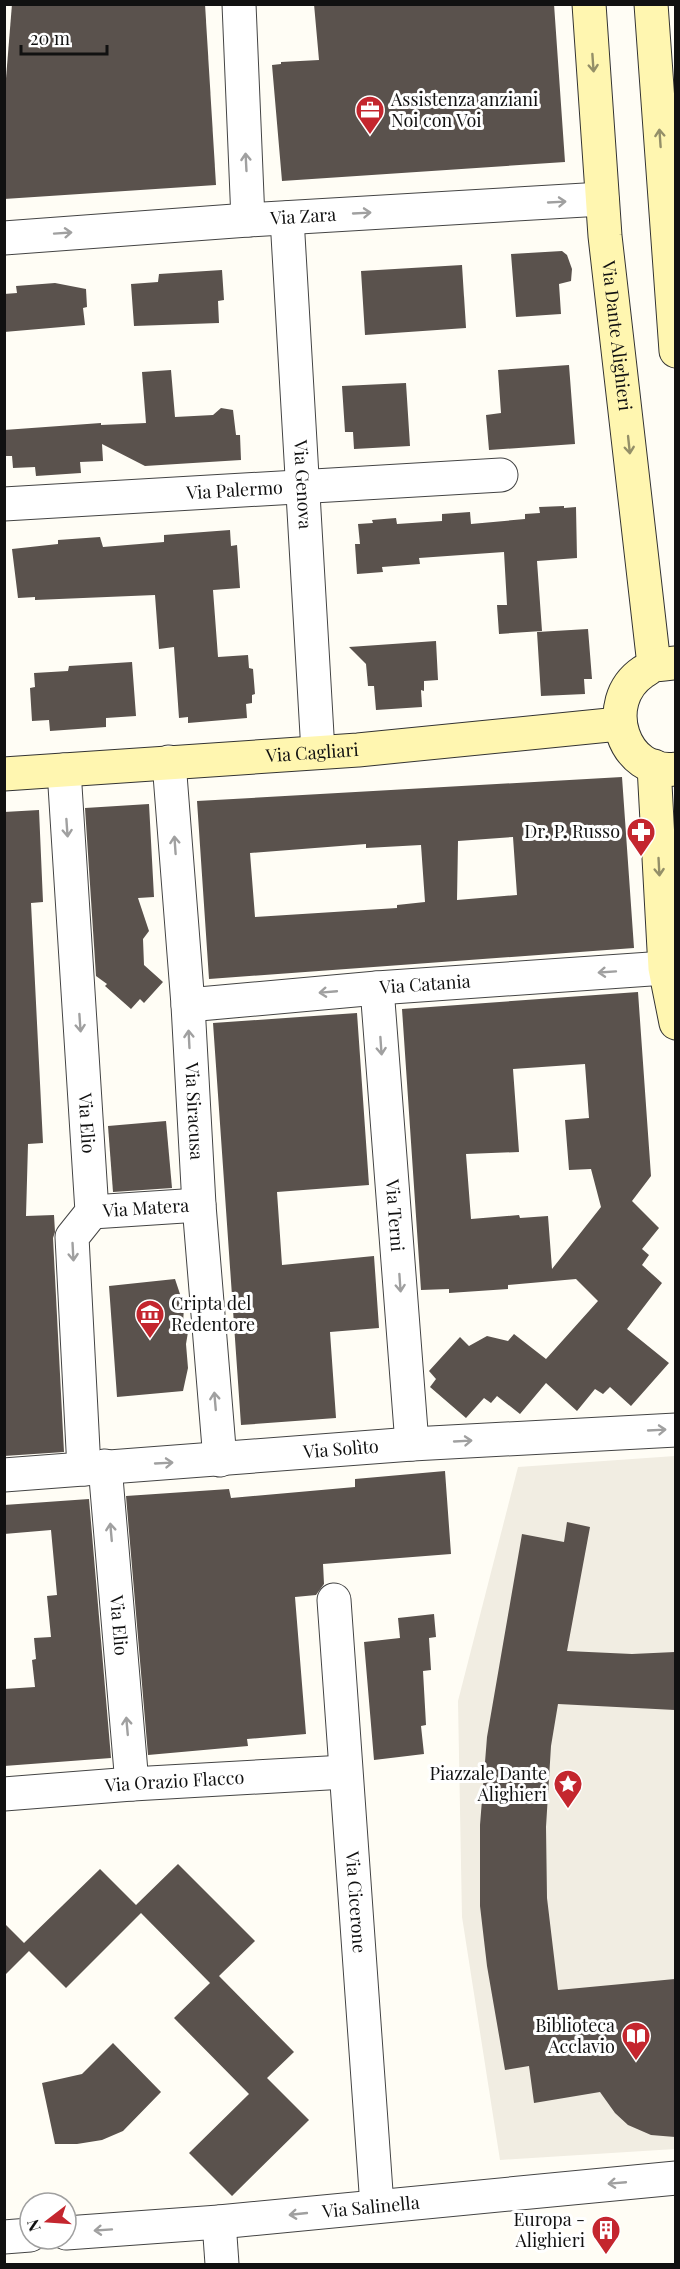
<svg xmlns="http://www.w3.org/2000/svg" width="680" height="2269" font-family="'Playfair Display',serif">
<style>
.plaza{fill:#f1ede2}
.building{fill:#5a524d;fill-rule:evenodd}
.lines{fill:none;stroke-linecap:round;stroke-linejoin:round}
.street-casing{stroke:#444;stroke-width:35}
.secondary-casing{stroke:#333;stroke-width:35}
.street{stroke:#fff;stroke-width:33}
.secondary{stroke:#fff6b0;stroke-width:33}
.oneway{stroke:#948f68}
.oneway2{stroke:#a0a0a0}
.labels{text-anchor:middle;stroke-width:6;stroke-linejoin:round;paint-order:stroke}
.poi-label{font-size:18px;fill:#111;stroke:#fff;text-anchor:end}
.street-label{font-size:18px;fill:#111;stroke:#fff}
</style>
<rect width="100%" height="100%" fill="#fffdf5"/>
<polygon class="plaza" points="675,1456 675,2149 500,2160 462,1917 458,1701 518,1467"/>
<g class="building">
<polygon points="12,4 205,4 216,185 4,199 4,103"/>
<polygon points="314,4 554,4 565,162 282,181 272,65 281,64 281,62 319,60"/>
<polygon points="562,251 567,255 572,269 571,281 559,284 561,314 516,317 511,254"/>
<polygon points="462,265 466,328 365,335 361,271"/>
<polygon points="222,270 224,300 218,301 219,323 134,326 131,284 158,282 159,274"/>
<polygon points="55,283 86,289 87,307 83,308 85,325 4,332 4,294 17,293 16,286"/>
<polygon points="569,365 575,444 489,450 486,415 501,413 498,370"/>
<polygon points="171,370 175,417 213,415 221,408 233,410 236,435 240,435 241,460 145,466 102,444 103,461 80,462 81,473 36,476 35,467 13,468 12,456 4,456 4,430 101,423 101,425 146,423 142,372"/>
<polygon points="406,383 410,446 354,449 353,432 345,432 342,386"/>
<polygon points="564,506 564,508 576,507 577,558 537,561 542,631 499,634 497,605 507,605 504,552 419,558 420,564 382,567 383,572 357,574 355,544 360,544 358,524 373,523 372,520 396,518 397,524 442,521 442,514 470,512 471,524 525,519 525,514 540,513 539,507"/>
<polygon points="230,530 231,546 237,545 240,588 213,590 218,657 248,655 249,668 253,669 255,694 252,695 252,703 246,704 247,718 188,723 188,717 179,718 174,647 159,649 155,595 35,600 35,597 18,598 12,549 58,544 58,540 100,537 103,547 164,542 164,535"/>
<polygon points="588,629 592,679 584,679 585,694 541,696 537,632"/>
<polygon points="436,641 438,680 424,681 424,691 421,690 422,707 376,710 374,686 368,686 366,664 349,647"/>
<polygon points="132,662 136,716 106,718 106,727 50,731 49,720 32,721 30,688 35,687 34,673 68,671 69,666"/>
<path d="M622,777L634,948L209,979L197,801ZM513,837L517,895L457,900L458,841ZM366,844V848L421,845L425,902L397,905V908L255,917L250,853Z"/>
<polygon points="149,804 154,897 138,898 149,931 143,939 144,965 163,982 144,1003 140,999 131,1009 105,986 107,984 96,976 85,808"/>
<polygon points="39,810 43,902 31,903 43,1143 28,1144 26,1216 54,1215 55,1232 53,1238 64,1452 4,1456 4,812"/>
<path d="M638,992L651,1176L632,1201L659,1228L642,1249L649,1255L642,1265L662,1283L627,1329L669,1363L631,1406L610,1387L603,1394L595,1389L577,1411L546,1383L520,1414L497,1396L491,1403L484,1398L466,1418L430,1387L436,1379L429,1371L460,1337L469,1346L487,1336L508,1341L514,1334L546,1359L598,1301L576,1279L508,1285V1289L449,1293V1289L421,1290L402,1009ZM585,1064L589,1118L565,1120L569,1170L591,1169L601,1207L552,1269L548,1216L520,1218L519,1215L471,1219L466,1154L519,1152L513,1069Z"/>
<polygon points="357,1013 369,1185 277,1192 282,1265 374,1256 379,1328 330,1332 336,1418 241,1425 213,1023"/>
<polygon points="166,1121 172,1188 113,1192 108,1126"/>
<polygon points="175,1279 184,1306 183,1324 188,1332 186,1344 188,1368 183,1391 117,1397 109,1286"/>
<polygon points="445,1471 451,1554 323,1564 324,1584 316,1595 295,1597 306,1734 247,1739 248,1746 148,1755 126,1496 229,1489 231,1498 355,1487 355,1479"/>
<polygon points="89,1499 111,1758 4,1766 4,1689 35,1687 32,1660 36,1659 34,1638 51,1637 47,1596 57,1595 51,1530 4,1534 4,1505"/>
<polygon points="567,1522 590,1527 567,1651 632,1654 675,1652 675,1710 558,1704 551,1746 546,1827 547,1898 558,1990 675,1979 675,2137 651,2135 628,2125 615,2113 600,2092 534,2103 529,2066 505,2070 487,1966 480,1906 480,1825 487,1737 522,1534 564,1542"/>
<polygon points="434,1614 436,1637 429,1638 431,1670 423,1671 426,1725 421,1726 424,1754 374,1760 364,1642 400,1638 398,1618"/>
<polygon points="178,1864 255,1941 219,1976 294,2052 267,2078 309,2120 232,2196 189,2153 249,2094 174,2018 210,1983 141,1913 66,1988 29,1951 4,1976 4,1923 24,1943 100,1869 136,1905"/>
<polygon points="113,2043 161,2092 123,2131 102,2140 77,2144 55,2144 42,2083 82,2074"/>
</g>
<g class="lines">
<g class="street-casing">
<g id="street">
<polyline points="239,4 248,220"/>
<path id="s1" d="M287,218L318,752"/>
<path id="s2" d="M4,238L248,220L602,199"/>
<path id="s3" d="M4,504L501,475"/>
<path id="s4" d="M169,762L188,1005L199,1205L220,1460"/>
<path id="s5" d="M64,770L92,1212L72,1237L84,1469"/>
<path id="s6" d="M377,988L412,1444"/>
<path id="s7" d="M188,1005L377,988L665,968"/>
<path id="s8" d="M92,1212L199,1205"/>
<path id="s9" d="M105,1466L132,1784"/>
<path id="s10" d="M4,1475L412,1444L676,1430"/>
<path id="s11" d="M334,1600L377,2206"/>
<path id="s12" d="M4,1794L132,1784L345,1772"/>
<polyline points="219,2222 222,2264"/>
<path id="s13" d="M66,2233L219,2222L676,2178"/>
<polyline points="4,2237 30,2235"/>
</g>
</g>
<g class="secondary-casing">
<g id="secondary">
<path id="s14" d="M589,4L605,236L654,665"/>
<polyline points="651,4 676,351"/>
<path d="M674,663C668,664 661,664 655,665C651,666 647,670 643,672C599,702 623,776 676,769"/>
<polyline points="654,766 665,968 676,1023"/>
<path id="s15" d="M4,774L358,750L619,724"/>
</g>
</g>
<use href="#street" class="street"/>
<use href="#secondary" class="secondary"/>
</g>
<defs><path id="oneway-shaft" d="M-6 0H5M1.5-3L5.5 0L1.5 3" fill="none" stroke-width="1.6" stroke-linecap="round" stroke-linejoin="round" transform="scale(1.5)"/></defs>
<g class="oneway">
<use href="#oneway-shaft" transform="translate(593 63) rotate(86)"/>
<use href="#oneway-shaft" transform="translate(660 138) rotate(-94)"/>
<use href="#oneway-shaft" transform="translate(629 445) rotate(84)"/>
<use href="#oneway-shaft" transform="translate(659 867) rotate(87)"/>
</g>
<g class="oneway2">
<use href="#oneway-shaft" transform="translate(246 162) rotate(-93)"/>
<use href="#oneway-shaft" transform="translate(557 202) rotate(-3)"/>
<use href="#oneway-shaft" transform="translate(362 213) rotate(-3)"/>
<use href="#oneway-shaft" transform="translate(63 233) rotate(-4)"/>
<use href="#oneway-shaft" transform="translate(67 828) rotate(86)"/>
<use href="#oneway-shaft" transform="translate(175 845) rotate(-94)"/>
<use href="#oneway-shaft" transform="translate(607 972) rotate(176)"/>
<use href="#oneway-shaft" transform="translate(328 992) rotate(175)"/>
<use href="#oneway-shaft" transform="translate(80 1023) rotate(86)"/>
<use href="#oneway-shaft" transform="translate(189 1039) rotate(-93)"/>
<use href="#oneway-shaft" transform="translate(381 1046) rotate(86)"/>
<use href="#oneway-shaft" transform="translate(73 1252) rotate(87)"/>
<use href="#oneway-shaft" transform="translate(400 1283) rotate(86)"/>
<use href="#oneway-shaft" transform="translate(215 1401) rotate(-95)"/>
<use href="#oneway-shaft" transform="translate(657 1430) rotate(-3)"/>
<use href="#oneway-shaft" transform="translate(463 1441) rotate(-3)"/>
<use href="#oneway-shaft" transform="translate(164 1463) rotate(-3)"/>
<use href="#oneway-shaft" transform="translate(111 1532) rotate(-95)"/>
<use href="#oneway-shaft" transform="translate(127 1726) rotate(-95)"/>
<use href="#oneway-shaft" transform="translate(617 2183) rotate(175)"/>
<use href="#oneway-shaft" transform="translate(298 2214) rotate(174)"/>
<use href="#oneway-shaft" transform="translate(103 2230) rotate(176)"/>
</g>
<defs>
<g id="office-pin" transform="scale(1.5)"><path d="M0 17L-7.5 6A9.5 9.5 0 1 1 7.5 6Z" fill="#c4262e" stroke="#fff"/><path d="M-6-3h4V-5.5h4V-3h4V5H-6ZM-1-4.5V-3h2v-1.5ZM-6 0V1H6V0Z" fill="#fff"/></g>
<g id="pharmacy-pin" transform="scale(1.5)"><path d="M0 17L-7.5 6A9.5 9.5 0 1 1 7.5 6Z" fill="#c4262e" stroke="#fff"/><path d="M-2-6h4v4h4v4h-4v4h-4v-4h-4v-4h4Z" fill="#fff"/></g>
<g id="museum-pin" transform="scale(1.5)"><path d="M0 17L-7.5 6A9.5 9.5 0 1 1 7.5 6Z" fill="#c4262e" stroke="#fff"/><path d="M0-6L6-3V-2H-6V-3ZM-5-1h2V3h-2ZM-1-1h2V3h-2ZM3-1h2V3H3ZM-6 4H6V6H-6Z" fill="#fff"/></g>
<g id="sight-pin" transform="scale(1.5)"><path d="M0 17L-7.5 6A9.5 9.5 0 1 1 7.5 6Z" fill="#c4262e" stroke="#fff"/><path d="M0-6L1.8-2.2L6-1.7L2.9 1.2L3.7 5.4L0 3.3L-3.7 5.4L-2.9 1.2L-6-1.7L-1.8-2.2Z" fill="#fff"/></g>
<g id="library-pin" transform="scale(1.5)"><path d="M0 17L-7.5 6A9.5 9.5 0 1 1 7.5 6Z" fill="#c4262e" stroke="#fff"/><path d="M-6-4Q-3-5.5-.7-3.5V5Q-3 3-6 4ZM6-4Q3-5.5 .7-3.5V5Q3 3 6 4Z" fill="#fff"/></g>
<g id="building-pin" transform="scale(1.5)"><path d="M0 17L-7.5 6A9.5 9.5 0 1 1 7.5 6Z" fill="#c4262e" stroke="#fff"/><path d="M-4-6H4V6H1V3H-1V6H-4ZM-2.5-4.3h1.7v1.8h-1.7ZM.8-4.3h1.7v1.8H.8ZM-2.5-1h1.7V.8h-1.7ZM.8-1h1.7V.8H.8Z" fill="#fff"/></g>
</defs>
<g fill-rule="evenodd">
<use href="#office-pin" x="370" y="110"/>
<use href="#pharmacy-pin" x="641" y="832"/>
<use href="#museum-pin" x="150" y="1314"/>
<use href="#sight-pin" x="568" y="1784"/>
<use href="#library-pin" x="636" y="2036"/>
<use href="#building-pin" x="606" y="2230"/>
</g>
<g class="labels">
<g class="poi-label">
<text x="391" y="106" text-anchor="start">Assistenza anziani<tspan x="391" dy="21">Noi con Voi</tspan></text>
<text x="620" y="838">Dr. P. Russo</text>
<text x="171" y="1310" text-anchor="start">Cripta del<tspan x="171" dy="21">Redentore</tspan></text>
<text x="547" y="1780">Piazzale Dante<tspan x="547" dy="21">Alighieri</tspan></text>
<text x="615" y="2032">Biblioteca<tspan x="615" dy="21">Acclavio</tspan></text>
<text x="585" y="2226">Europa -<tspan x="585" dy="21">Alighieri</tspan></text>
</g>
<g class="street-label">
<text dy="6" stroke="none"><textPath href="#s2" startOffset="300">Via Zara</textPath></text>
<text dy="6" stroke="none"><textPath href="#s14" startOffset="333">Via Dante Alighieri</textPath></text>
<text dy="6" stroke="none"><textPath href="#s1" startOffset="267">Via Genova</textPath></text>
<text dy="6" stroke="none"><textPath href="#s3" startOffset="231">Via Palermo</textPath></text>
<text dy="6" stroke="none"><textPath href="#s15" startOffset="309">Via Cagliari</textPath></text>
<text dy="6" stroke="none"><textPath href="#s7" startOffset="238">Via Catania</textPath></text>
<text dy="6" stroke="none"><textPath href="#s4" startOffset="350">Via Siracusa</textPath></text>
<text dy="6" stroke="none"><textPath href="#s5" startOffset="354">Via Elio</textPath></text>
<text dy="6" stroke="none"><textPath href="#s8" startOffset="54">Via Matera</textPath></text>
<text dy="6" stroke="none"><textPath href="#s6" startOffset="228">Via Terni</textPath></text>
<text dy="6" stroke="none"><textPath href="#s10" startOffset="338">Via Solìto</textPath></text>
<text dy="6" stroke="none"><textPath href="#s9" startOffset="160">Via Elio</textPath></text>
<text dy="6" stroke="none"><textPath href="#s12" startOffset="171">Via Orazio Flacco</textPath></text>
<text dy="6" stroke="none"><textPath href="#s11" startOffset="303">Via Cicerone</textPath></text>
<text dy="6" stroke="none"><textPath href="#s13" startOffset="306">Via Salinella</textPath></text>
</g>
</g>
<rect width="680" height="2269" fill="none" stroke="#111111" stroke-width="12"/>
<g transform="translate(48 2221) rotate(253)"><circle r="28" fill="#ffffff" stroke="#a0a0a0" stroke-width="1.5"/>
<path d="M0-4.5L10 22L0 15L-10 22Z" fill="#c4262e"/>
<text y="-9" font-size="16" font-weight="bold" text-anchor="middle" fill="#111111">N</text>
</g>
<path d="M21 45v9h86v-9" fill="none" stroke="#111111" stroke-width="3"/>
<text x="30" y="45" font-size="18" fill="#111111" stroke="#ffffff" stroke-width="4.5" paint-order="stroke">20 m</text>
</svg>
